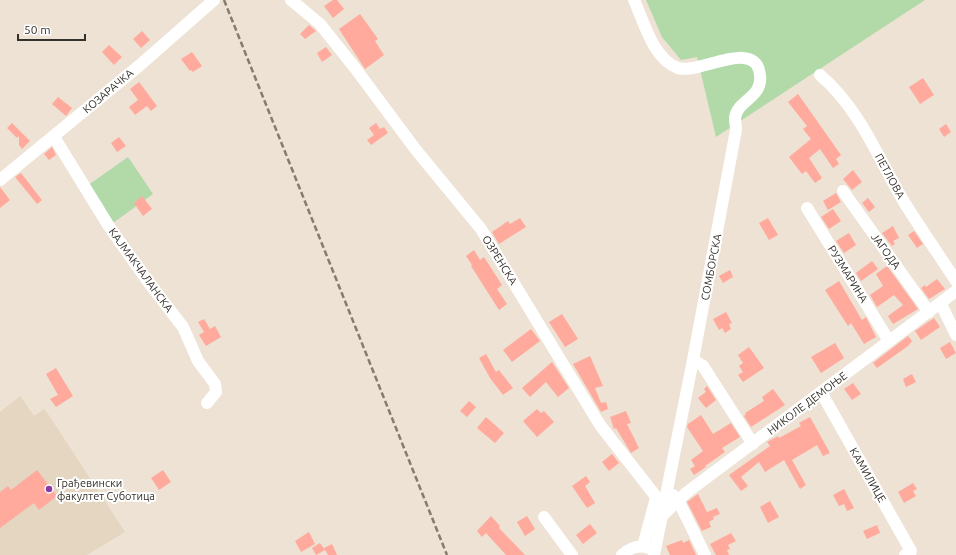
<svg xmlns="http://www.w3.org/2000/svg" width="956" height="555" font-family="Ubuntu,sans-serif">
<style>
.built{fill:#e5d6c1}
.green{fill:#b1daa8}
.building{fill:#ffaa9c}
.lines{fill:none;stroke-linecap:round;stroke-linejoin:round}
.minor{stroke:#fff;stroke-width:12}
.rail{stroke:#837c73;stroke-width:2.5;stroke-dasharray:6 3;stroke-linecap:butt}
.poi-dot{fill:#8b39a7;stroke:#fff;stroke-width:1.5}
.labels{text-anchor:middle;stroke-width:4;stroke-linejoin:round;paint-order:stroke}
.street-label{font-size:11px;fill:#34302a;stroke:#fff}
.poi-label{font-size:11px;fill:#34302a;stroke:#fff;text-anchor:start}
</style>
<rect width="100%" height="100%" fill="#ede2d4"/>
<polygon class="built" points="20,396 34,416 44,409 50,417 125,532 87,555 0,555 0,412"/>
<g class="green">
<polygon points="646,0 925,0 716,137 697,57 681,60 662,37"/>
<polygon points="128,157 153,194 113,223 87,186"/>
</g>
<g class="building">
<polygon points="333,0 337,0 344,9 333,18 324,6"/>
<polygon points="360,14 378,39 375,41 384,55 365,69 339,29"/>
<polygon points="309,25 316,31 305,39 300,34"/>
<polygon points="142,31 150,40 141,48 133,39"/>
<polygon points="109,45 122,57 114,65 102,52"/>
<polygon points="326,47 332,55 322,62 317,53"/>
<polygon points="192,52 202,66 193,72 191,70 190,71 181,59"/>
<polygon points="923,78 934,95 920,104 909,87"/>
<polygon points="139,82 157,106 151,111 147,106 135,115 129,107 138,100 130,89"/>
<polygon points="798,94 841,155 836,159 839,164 833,168 820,149 809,158 822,178 815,183 806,171 802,174 789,157 811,139 803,129 807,126 788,102"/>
<polygon points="58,97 72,108 66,116 52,104"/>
<polygon points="12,123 30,141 22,149 19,145 19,136 17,138 7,128"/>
<polygon points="376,123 380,129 384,127 388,133 371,145 367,140 374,135 369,128"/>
<polygon points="946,124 951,132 944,137 939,129"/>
<polygon points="119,137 126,146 117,152 111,143"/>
<polygon points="52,147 56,155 49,160 44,154"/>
<polygon points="853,170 862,182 852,190 843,179"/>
<polygon points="21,173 42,200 37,204 15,177"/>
<polygon points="0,187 10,200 0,208"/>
<polygon points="836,193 841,202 828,210 823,201"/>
<polygon points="142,196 152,209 143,216 134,203"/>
<polygon points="868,198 875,207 869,212 862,203"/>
<polygon points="833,209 841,221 829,229 821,217"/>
<polygon points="520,218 526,227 499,244 492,232 508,221 510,224"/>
<polygon points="768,218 778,235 769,240 759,223"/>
<polygon points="893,226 899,238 893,241 895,244 892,246 882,233"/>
<polygon points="914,231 923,244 917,248 908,235"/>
<polygon points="849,233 856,245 844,253 836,241"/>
<polygon points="474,250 480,260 484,257 502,285 497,289 507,304 499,310 471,266 472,265 466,256"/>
<polygon points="872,261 878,269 861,281 856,273"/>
<polygon points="887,266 918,309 893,324 888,316 903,305 894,295 877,307 870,295 883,286 876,274"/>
<polygon points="730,270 733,277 723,283 719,276"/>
<polygon points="937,279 945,289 929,299 921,288 925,285 926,287"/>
<polygon points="839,281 862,320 866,317 876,337 864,344 851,323 848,326 825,290"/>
<polygon points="726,312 732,323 729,324 731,329 725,333 722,328 719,330 713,319"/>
<polygon points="562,314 578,339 565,347 549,322"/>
<polygon points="934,318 940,327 921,340 915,331"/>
<polygon points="204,319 210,329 215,326 221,337 206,346 199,335 204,332 198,322"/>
<polygon points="531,329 540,341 512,362 503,350"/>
<polygon points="908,336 912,341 908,346 877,368 873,363"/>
<polygon points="950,342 956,353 946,359 940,348"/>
<polygon points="835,343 844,358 821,373 811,357"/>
<polygon points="749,347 764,368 743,382 738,375 743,372 739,366 743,363 738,355"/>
<polygon points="486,354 496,372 499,370 513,388 503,395 490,378 479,358"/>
<polygon points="590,356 603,386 595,388 601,403 606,402 608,409 601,412 573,364"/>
<polygon points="552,362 569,388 558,397 546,382 530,397 522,388"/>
<polygon points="56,368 73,396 56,407 50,399 58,395 46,374"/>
<polygon points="912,374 916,382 906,387 903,379"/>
<polygon points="853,383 861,394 852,400 844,389"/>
<polygon points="707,386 716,400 706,408 698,398 706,392 704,389"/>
<polygon points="773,389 785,405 751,427 744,416 746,414 745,413 764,401 762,397"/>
<polygon points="469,401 476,407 467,417 460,411"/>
<polygon points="537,409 541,413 544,411 554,422 537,437 523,421"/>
<polygon points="626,411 631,423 627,424 639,448 631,453 616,428 614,429 610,417"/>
<polygon points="701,415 713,434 731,423 740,437 722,448 725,452 705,466 706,467 694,475 690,469 695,466 691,460 703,451 687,427 688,424"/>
<polygon points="486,417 504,433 495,443 477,428"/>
<polygon points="810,417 830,453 823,456 817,445 792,460 806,485 800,489 784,460 765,472 759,462 741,477 748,486 741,491 729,475 770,446 767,442 778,436 779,438 801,426 799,423"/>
<polygon points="612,454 619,463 609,471 602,462"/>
<polygon points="37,470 57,496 39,510 34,503 0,528 0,492 8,486 11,490"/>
<polygon points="163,470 171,482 159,490 151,478"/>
<polygon points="586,476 590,482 585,486 595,503 587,508 572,486"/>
<polygon points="913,483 917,489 913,491 916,496 904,503 898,492"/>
<polygon points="844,489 854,508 847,511 844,504 839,506 833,495"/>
<polygon points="698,494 707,512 717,508 720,514 713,517 714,519 709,522 711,527 702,531 687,502"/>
<polygon points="770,501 779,517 768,523 760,507"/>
<polygon points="491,516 500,526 499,528 525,555 506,555 486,533 482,537 477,531"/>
<polygon points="527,516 535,529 525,536 517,522"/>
<polygon points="590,524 597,533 583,544 576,535"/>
<polygon points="877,525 880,533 867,539 863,531"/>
<polygon points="309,532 315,544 301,552 295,541"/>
<polygon points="731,533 736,541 728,545 730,549 727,550 729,555 716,555 710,544"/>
<polygon points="682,540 683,543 689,540 696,555 670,555 666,546"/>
<polygon points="320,543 325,550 316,555 312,548"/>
<polygon points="332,544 337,555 328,555 324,548"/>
</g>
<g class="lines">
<g class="minor">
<polyline points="291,0 320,24 355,68 416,150 481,229 600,425 654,494 656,498 643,546"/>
<path d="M634,0C644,22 653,59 678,68C698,75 756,37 760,75C763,98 737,100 735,118C735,122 736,126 736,130L693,360L654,555"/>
<path d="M820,75C860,109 878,158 904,202C921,229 939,255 956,281"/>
<polyline points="54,137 110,228 149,283 183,327 198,361 215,384 216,392 207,403"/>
<polyline points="0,180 140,65 214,0"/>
<polyline points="843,191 929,312"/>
<polyline points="807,208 889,341"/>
<polyline points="941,304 956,335"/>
<polyline points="693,360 703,366 753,444"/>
<polyline points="821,392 911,551 905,555"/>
<polyline points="673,495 678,500 705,555"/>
<polyline points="662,516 686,493 956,291"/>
<polyline points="544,517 572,555"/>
<path d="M622,555C630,548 638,544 649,548"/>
</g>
<polyline class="rail" points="224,0 447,555"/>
</g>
<circle class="poi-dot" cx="49" cy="489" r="4"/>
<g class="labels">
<g class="street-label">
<text transform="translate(108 91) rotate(-40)" y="4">КОЗАРАЧКА</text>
<text transform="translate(890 176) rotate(61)" y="4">ПЕТЛОВА</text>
<text transform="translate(886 251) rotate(54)" y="4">ЈАГОДА</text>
<text transform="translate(500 260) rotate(58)" y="4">ОЗРЕНСКА</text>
<text transform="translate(711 267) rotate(-79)" y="4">СОМБОРСКА</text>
<text transform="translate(141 270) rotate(54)" y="4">КАЈМАКЧАЛАНСКА</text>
<text transform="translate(848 274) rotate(58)" y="4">РУЗМАРИНА</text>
<text transform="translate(807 403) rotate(-37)" y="4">НИКОЛЕ ДЕМОЊЕ</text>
<text transform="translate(868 475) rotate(60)" y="4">КАМИЛИЦЕ</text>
</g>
<g class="poi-label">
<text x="57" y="487">Грађевински<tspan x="57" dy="13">факултет Суботица</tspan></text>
</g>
</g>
<path d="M18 34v6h67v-6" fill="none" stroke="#34302a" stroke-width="2"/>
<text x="24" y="34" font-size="12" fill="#34302a" stroke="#ffffff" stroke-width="3" paint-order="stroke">50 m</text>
</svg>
